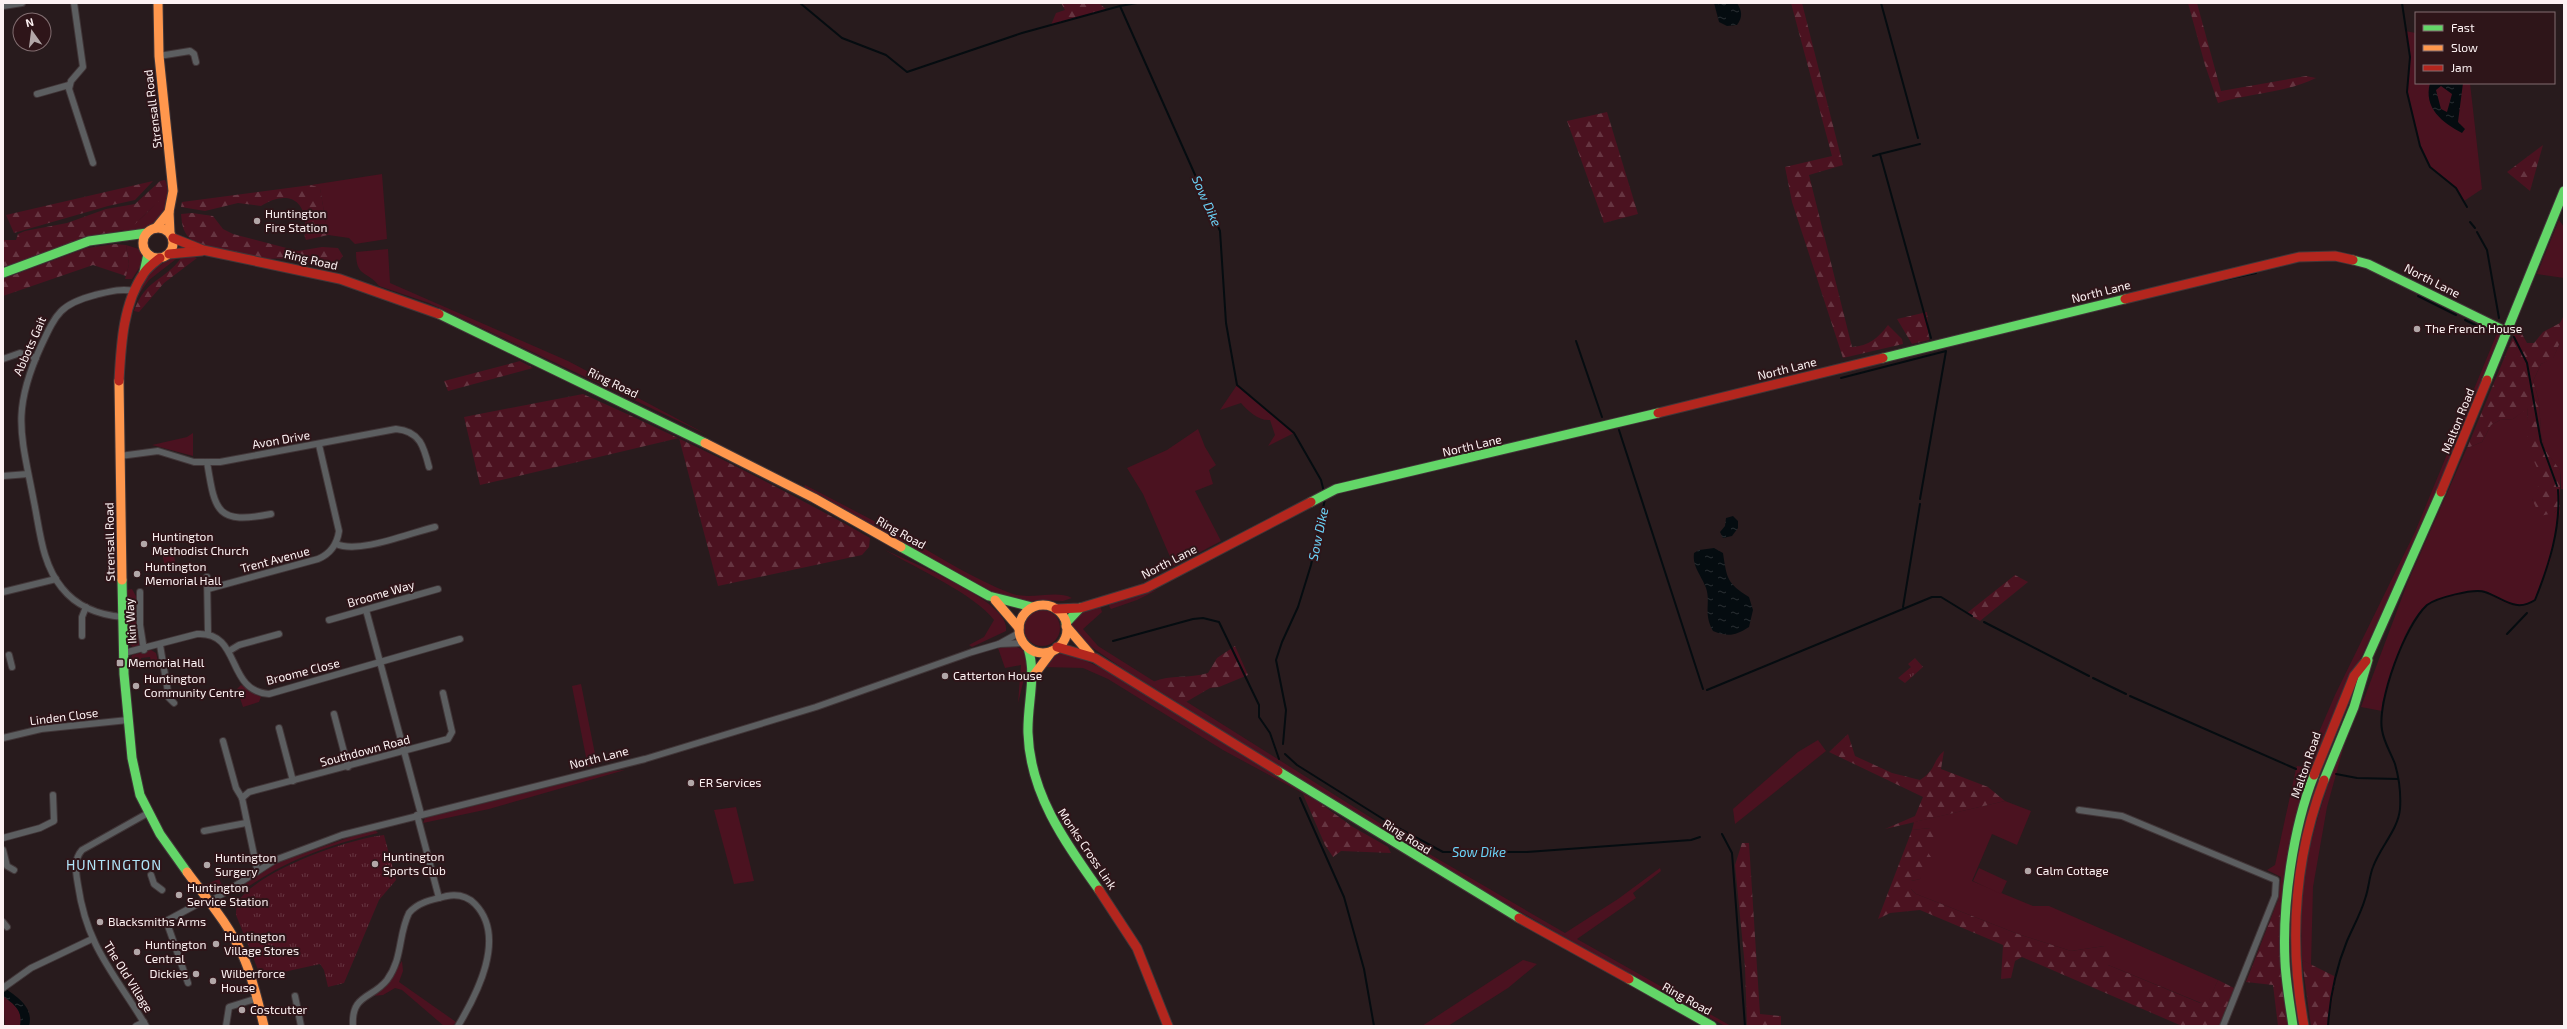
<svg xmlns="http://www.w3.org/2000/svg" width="2567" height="1029" font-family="'Exo 2',sans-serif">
<defs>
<pattern id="forest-firs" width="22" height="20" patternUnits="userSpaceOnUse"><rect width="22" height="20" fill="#4b1220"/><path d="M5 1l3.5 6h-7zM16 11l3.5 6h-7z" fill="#663541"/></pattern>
<pattern id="park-tufts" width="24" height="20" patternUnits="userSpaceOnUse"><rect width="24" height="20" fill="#4b1220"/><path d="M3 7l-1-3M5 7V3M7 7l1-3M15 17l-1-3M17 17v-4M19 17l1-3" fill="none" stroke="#663541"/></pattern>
<pattern id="water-ripples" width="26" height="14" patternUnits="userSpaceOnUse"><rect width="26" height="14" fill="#050c10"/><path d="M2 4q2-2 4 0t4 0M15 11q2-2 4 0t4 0" fill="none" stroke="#2a3033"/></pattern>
</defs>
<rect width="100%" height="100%" fill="#281b1d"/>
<g fill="#4b1220">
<polygon points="2405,31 2416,33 2416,83 2470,83 2482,189 2464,201 2456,188 2430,167 2420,146 2407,92 2410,57"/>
<polygon points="382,174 387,239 355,244 349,238 328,235 320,189 311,185"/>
<path d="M167 185C175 213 148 237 121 230 136 227 162 200 167 185Z"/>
<polygon points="2559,220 2564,227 2564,278 2537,274"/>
<polygon points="126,245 139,249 144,255 143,262 132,279 125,279 129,264"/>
<path d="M388 249 390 283 568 361 708 435 429 303 379 286C367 270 356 278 356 252Z"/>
<polygon points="170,258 176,259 149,280 136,298 148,274"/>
<polygon points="2564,315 2564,489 2561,489 2560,470 2545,451 2541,434 2539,401 2533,381 2541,364 2553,358 2560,342 2560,323"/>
<polygon points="2498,331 2503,334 2417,538 2342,698 2282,903 2278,900 2281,877 2267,870 2275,865 2296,769 2297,766 2304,767 2335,695 2415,532"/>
<path d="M1237 385 1294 433 1268 446 1275 435 1270 420C1259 421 1248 411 1241 403L1220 410Z"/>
<path d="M2528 407 2527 425 2542 478 2539 488 2532 500 2554 513 2560 506V512L2550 562 2535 600C2517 612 2503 602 2487 593 2479 588 2466 593 2457 595 2447 597 2437 598 2428 604 2402 623 2393 674 2382 703V711L2361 707 2407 584 2467 448 2482 442 2491 425 2500 420 2513 419Z"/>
<polygon points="1198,429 1205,447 1216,465 1209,470 1213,484 1195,491 1221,541 1174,566 1143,494 1127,468 1167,450"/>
<polygon points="193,433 193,456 152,445 187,437"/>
<path d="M805 485C840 503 874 521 908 539 941 558 974 579 1010 593 1029 601 1056 589 1072 598L1063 601 1037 600 1026 603 1000 596 803 489Z"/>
<path d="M885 550C908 561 1013 602 1006 631L972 647 969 645 984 637 994 620C976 595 914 567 885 550Z"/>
<polygon points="132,589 137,598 140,645 134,648 129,644 126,590"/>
<polygon points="1157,590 1137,600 1111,609 1109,606 1111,602"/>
<polygon points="1100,606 1102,612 1083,629 1098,646 1419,848 1565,933 1618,899 1660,868 1661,871 1633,893 1636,898 1577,939 1731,1026 1725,1026 1604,960 1417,852 1125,670 1087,644 1071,625 1076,611"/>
<circle cx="1042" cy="628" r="18"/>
<polygon points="1011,644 1023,650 1027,667 1018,703 1021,665 1005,668 998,648"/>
<polygon points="151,650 156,653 158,661 151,662 150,657 141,658 142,663 128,665 132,655"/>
<polygon points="1065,652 1104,669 1317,801 1223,750 1108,679 1083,668 1043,667 1055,654"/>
<polygon points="581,684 597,764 588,767 572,686"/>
<polygon points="241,685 261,697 259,702 243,707 237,689"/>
<path d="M2348 731 2327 807 2313 887 2311 965 2302 960C2301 929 2300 897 2306 866 2315 819 2331 775 2348 731Z"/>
<polygon points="1818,740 1826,751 1735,824 1733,809 1798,752"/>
<polygon points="625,770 489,809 423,823 425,818 613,771"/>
<polygon points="2005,801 2031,811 2017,845 1992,834 1972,881 2033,906 2049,906 2218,980 2209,1001 2201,1003 2108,965 2105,946 2071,951 2018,934 1916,894 1911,889 1911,881 1920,879 1924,847 1931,828 1912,830 1914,822"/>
<polygon points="736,807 754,881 734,884 714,810"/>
<path d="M374 829 378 833C329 845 280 862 240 893L246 883 245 881 278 862Z"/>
<polygon points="1979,868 2007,881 2001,894 1973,881"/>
<polygon points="219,879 223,887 216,891 208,891 202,886"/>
<polygon points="1523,960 1537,964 1508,988 1448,1026 1422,1026"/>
<polygon points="402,961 403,971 399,982 456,1022 453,1026 444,1026 402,990 395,988 383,995 372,996 384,988"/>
<path d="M3 996C15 1005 23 1010 20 1026H5Z"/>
</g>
<g fill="url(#forest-firs)">
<polygon points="1061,3 1099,3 1107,10 1051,25 1056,13 1065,10"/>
<path d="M1791 3H1802L1843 165 1809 175 1852 347C1869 346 1878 338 1888 325L1902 339 1903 344 1843 358 1792 202 1785 167 1832 156Z"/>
<path d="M2188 3H2197L2221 91 2306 76 2316 78C2286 93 2250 93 2218 103L2205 65Z"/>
<polygon points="1607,112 1638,214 1604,223 1567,121"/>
<polygon points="2543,145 2530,191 2507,172"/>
<polygon points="165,180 167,185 164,196 131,228 85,239 3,267 3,240 16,240 18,234 25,231 67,223 106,209 135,204 160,181"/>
<polygon points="153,181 135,200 108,206 14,233 6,215"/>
<path d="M311 185 320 188 328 235 306 240C303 235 306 228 305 222 303 194 281 193 261 206L238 203 205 211 181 207 182 202Z"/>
<path d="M192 213 213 216 223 229 233 234 298 251 322 247 338 248 343 256 340 260C324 270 292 256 271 259 257 256 202 248 193 241 183 234 182 225 181 214Z"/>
<polygon points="115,244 126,245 129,264 126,276 93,265 3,296 3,279 87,248"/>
<path d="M192 256 197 258 164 283 139 312 134 311C146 278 165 281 181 258Z"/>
<polygon points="1927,312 1929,340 1912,344 1897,319"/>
<path d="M2560 323V342L2553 359 2541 364 2533 381 2539 401 2541 434 2545 450 2560 470V506L2554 513 2540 516 2532 499C2549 471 2532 469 2528 442 2526 431 2527 419 2528 408L2513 419 2500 420 2491 425 2482 442 2467 448 2515 332 2522 334 2527 343H2534L2543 332Z"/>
<polygon points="520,361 533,368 448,391 444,381"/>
<path d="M583 394C681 438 777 485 870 538L869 547 862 555 718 586 679 438 480 485 464 417Z"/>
<polygon points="2015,575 2028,582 1980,621 1967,613"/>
<path d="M1235 646 1248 675 1219 687 1210 688 1186 702 1153 682C1171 674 1189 679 1208 673L1217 658Z"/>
<path d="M1848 734 1855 756 1892 773 1920 780C1937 769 1932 761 1944 751L1941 769 1988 787 2005 801 1885 829 1915 816 1923 797 1829 752Z"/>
<polygon points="1303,794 1317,801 1353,827 1388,847 1391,853 1341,851 1333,857 1325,845"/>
<polygon points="1931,828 1939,836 1924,847 1931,857 1920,879 1911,881 1911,889 1916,894 2018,934 2071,951 2105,946 2115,952 2108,965 2200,1003 2209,1000 2218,980 2234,988 2219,1026 2182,1026 2022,957 2015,961 2011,978 2001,979 2003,945 1920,910 1890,913 1878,919 1912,830"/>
<polygon points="1742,843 1749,843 1760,1014 1781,1016 1781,1026 1747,1026 1745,967 1735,865"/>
<polygon points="2278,900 2282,903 2289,1026 2278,1026 2273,985 2246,982"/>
<polygon points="2302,960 2336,977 2328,1026 2311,1026"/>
</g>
<g fill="url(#park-tufts)">
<polygon points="173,551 176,566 165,568 162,552"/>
<polygon points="1915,658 1923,667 1905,683 1898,678 1911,667 1908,664"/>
<path d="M384 835 396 880 379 900 344 983 328 987 324 970 320 964 261 977 236 915C236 910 236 905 239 900 263 869 345 840 384 835Z"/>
</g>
<g fill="url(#water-ripples)" fill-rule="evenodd">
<path d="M1714 3H1737C1742 11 1743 17 1737 25L1727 26 1719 22Z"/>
<path d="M2430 83H2463L2458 122 2465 129 2462 133C2443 123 2423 108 2430 83ZM2441 86 2452 94 2447 112 2441 109 2436 90Z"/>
<polygon points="1733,516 1738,521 1738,528 1732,536 1723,538 1720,532 1725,526 1726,518"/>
<path d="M1714 548 1723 553C1727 579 1727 583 1749 597L1753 610 1749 627C1735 636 1728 637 1713 631 1703 613 1711 603 1706 588 1702 576 1692 567 1694 553L1699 550Z"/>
<path d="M5 988C18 998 34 1007 29 1026H20C23 1011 15 1005 3 996Z"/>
</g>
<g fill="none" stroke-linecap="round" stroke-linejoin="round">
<g stroke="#050c10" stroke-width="2">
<polyline points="800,3 842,38 886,55 907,72 1022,33 1120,6 1220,231 1226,323 1237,385 1294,433 1321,480 1324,492"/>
<polyline points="1218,3 1226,3"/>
<polyline points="1881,3 1918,138"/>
<polyline points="2402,3 2410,57 2407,92 2420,146 2430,167 2456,188 2467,207"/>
<polyline points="1120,6 1137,3"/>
<polyline points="1920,144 1880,154 1931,338"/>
<polyline points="1873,156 1880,154"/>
<polyline points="2470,222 2475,228"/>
<polyline points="2477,232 2487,250 2499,318"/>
<polyline points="2209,283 2256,273"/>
<polyline points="2418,296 2456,315"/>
<polyline points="2465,320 2486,330"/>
<polyline points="2514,337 2527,363 2541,442 2557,486"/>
<polyline points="1576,341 1602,417"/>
<polyline points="1841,378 1946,351 1920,499"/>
<polyline points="1619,430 1703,689"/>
<polyline points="1903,607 1920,504"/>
<polyline points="1984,622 2089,676"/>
<polyline points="2507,634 2527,613"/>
<polyline points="1113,641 1193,619 1203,618 1219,622 1259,705 1259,717 1270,733 1279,759"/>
<polyline points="2093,678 2126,694"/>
<polyline points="1707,690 1932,597 1941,597 1972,616"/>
<polyline points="2130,696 2296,769"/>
<polyline points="1283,744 1286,710 1276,660 1282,642 1298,607 1311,565 1325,499"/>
<polyline points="1285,754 1297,765 1391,824 1443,852 1527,852 1691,840 1700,837"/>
<polyline points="2301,771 2304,772"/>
<polyline points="2336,774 2357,778 2398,779"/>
<polyline points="1300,798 1344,897 1364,969 1374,1026"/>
<polyline points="1722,834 1732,853 1745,1026"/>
<path d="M2328 1026C2330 997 2336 968 2347 941 2353 927 2361 913 2365 899 2369 888 2369 877 2373 867 2380 847 2398 830 2400 809 2401 795 2399 778 2395 764 2391 753 2384 743 2382 730 2377 701 2405 625 2427 605 2436 598 2474 588 2485 592 2503 598 2515 613 2535 600 2549 565 2561 528 2558 490"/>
</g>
<defs>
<g id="street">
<polyline points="74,3 83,67 71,81 69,89 93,163"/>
<polyline points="3,6 22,3"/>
<polyline points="159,56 190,51 194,54 196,62"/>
<polyline points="37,94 69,85"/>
<polyline points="3,359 20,353 36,358"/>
<path d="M120 456 158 451 194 462H220L396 429C420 431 424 447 429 467"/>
<path d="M207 462C215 511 216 525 271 514"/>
<polyline points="3,476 28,474"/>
<path d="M336 544C360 554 409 533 435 527"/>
<polyline points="207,577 208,634"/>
<path d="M208 589 318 559C330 554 337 545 339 531L319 445"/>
<polyline points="3,592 56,579"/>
<polyline points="140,592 140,625 144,650"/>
<polyline points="366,610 421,814"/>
<path d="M123 617C99 615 77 607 62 588 42 564 40 531 34 502 21 434 11 412 41 346 56 314 60 304 95 295 108 292 120 288 134 291"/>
<polyline points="329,620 438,589"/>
<polyline points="82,636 82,617 86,607"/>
<polyline points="999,644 1019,633"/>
<polyline points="160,645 169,698 174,703"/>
<polyline points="229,651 239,645 279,634"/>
<path d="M124 653 197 634C242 631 225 691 269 694L460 639"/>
<polyline points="9,655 12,667"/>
<polyline points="334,714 348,767"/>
<polyline points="279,728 293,781"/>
<polyline points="3,738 41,729 128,720"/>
<polyline points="223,741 236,788 242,798 257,869"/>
<polyline points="242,798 249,792 448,739 452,732 443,693"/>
<polyline points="2079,810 2122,816 2276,880 2275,896 2223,1026"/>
<polyline points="417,815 439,898"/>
<polyline points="204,831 246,823"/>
<polyline points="3,838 40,828 54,821 53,795"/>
<polyline points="3,850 7,866 14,870"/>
<polyline points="151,875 154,884 162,890"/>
<polyline points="210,902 275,860 342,835 645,759 816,707 972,652 999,644 1023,643"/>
<polyline points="3,922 7,927"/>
<polyline points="188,983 167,923 168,920 207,899"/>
<polyline points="3,988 31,968 92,939"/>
<polyline points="295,996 301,1026"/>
<polyline points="136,1026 144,1022"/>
<path d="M146 1026C115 974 87 948 78 885 76 873 73 860 82 850L148 813"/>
<polyline points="226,1026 229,1007 258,998"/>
<path d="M353 1026C351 994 372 999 387 980 403 958 398 935 409 913 418 902 434 899 447 896 458 894 467 896 475 904 507 937 477 994 458 1026"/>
</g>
<g id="fast">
<polyline points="2353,260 2368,264 2507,332"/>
<polyline points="144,272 148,254"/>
<polyline points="3,273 89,241 147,233"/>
<polyline points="439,314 705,443"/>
<polyline points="1883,358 2125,299"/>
<polyline points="2487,380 2564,191"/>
<polyline points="1311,502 1336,489 1658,413"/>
<polyline points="901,547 989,596 1032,607"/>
<polyline points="122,580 124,674 132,758 140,795 160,834 187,872"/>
<polyline points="1066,623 1080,608"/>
<path d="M1028 648C1037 676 1027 704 1028 733 1030 794 1065 842 1099 890"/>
<polyline points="2366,661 2441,492"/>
<polyline points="1278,771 1519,918"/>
<polyline points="2324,780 2354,707 2368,660"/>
<polyline points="1629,979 1712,1026"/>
<path d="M2293 1026C2290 1005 2286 983 2285 962 2282 905 2293 828 2314 775"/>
</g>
<g id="slow">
<polyline points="169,212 170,233"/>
<circle cx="158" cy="243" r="15"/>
<polyline points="156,228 169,212 173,191 159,56 158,3"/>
<polyline points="119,381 122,580"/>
<polyline points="705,443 814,498 901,547"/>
<polyline points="995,600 1019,628"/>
<circle cx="1043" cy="629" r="24"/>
<polyline points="1066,626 1090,654"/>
<polyline points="1034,675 1052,651"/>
<path d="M187 872C207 899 230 926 243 956 253 978 258 1002 264 1026"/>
</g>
<g id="jam">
<polyline points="173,238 203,250 340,279 439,314"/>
<polyline points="169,254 202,251"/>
<polyline points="2125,299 2299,257 2335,256 2353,260"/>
<path d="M119 381C121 345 123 303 144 273 148 267 155 262 160 258"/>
<polyline points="1658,413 1883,358"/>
<polyline points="2441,492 2487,380"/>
<polyline points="1056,609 1080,608 1146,588 1311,502"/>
<polyline points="1057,647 1095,658 1278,771"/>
<polyline points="2314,775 2354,676 2366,661"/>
<polyline points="1099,890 1137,948 1168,1026"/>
<polyline points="1519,918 1629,979"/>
<path d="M2304 1026C2289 943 2294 859 2324 780"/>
</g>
</defs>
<use href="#street" stroke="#413638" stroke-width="8"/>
<use href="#fast" stroke="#413638" stroke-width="11"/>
<use href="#slow" stroke="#413638" stroke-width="11"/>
<use href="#jam" stroke="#413638" stroke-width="11"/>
<use href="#street" stroke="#5c5e60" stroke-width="6"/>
<use href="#fast" stroke="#63d668" stroke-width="9"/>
<use href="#slow" stroke="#ff974d" stroke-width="9"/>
<use href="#jam" stroke="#b3261e" stroke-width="9"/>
</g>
<g fill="#b2a7a8" stroke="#2e1519" stroke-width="1.5">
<circle cx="257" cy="221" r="4"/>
<circle cx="2417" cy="329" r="4"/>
<circle cx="144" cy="544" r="4"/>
<circle cx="137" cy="574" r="4"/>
<rect x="116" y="659" width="8" height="8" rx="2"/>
<circle cx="945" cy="676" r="4"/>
<circle cx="136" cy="686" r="4"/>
<circle cx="691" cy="783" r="4"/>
<circle cx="375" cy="864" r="4"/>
<circle cx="207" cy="865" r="4"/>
<circle cx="2028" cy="871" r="4"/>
<circle cx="179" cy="895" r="4"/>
<circle cx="100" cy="922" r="4"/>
<circle cx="216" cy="944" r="4"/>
<circle cx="137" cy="952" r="4"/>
<circle cx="196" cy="974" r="4"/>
<circle cx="213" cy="981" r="4"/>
<circle cx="242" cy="1010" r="4"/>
</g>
<g text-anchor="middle" stroke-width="4" stroke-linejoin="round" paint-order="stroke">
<g font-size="12" fill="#fdf2f3" stroke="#2e1519">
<text transform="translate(153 109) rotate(-97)" y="4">Strensall Road</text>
<text transform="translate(311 260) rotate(13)" y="4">Ring Road</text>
<text transform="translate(2432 281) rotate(27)" y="4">North Lane</text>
<text transform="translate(2101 292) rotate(-14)" y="4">North Lane</text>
<text transform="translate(30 346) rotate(-66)" y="4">Abbots Gait</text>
<text transform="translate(1787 369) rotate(-14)" y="4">North Lane</text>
<text transform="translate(613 383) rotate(26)" y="4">Ring Road</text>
<text transform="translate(2458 421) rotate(-68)" y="4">Malton Road</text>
<text transform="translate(281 440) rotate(-10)" y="4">Avon Drive</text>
<text transform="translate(1472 446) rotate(-13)" y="4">North Lane</text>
<text transform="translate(901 533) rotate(29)" y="4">Ring Road</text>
<text transform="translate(110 542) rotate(-91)" y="4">Strensall Road</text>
<text transform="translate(275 560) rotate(-15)" y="4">Trent Avenue</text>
<text transform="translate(1169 562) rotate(-27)" y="4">North Lane</text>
<text transform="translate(381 594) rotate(-16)" y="4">Broome Way</text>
<text transform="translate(131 621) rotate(-94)" y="4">Ikin Way</text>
<text transform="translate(303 672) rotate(-14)" y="4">Broome Close</text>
<text transform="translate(64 717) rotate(-7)" y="4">Linden Close</text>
<text transform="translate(365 751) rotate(-15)" y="4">Southdown Road</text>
<text transform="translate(599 758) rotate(-14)" y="4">North Lane</text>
<text transform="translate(2306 765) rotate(-71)" y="4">Malton Road</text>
<text transform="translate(1407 837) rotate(32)" y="4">Ring Road</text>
<text transform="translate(1087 849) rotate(56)" y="4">Monks Cross Link</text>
<text transform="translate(128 977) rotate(58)" y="4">The Old Village</text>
<text transform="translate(1687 999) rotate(29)" y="4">Ring Road</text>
</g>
<g font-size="12" fill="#fdf2f3" stroke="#2e1519" text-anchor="start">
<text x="265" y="218">Huntington<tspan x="265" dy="14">Fire Station</tspan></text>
<text x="2425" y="333">The French House</text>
<text x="152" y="541">Huntington<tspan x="152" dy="14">Methodist Church</tspan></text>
<text x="145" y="571">Huntington<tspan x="145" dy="14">Memorial Hall</tspan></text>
<text x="128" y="667">Memorial Hall</text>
<text x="953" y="680">Catterton House</text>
<text x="144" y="683">Huntington<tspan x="144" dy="14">Community Centre</tspan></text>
<text x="699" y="787">ER Services</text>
<text x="383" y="861">Huntington<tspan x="383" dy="14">Sports Club</tspan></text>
<text x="215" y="862">Huntington<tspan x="215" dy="14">Surgery</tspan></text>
<text x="2036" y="875">Calm Cottage</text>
<text x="187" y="892">Huntington<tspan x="187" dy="14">Service Station</tspan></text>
<text x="108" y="926">Blacksmiths Arms</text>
<text x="224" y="941">Huntington<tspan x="224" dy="14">Village Stores</tspan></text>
<text x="145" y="949">Huntington<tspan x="145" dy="14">Central</tspan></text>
<text x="188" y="978" text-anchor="end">Dickies</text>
<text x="221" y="978">Wilberforce<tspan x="221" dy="14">House</tspan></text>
<text x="250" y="1014">Costcutter</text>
</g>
<g font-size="13" font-style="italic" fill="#6cd5fa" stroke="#2e1519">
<text transform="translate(1207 201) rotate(66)" y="5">Sow Dike</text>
<text transform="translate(1318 534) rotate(-78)" y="5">Sow Dike</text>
<text x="1479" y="857">Sow Dike</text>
</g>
<g font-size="14" letter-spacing="1" fill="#b1e5f9" stroke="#2e1519">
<text x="114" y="870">HUNTINGTON</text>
</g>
</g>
<rect width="2567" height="1029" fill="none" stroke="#fdf2f3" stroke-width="8"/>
<rect x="2415" y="12" width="140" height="72" fill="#2e1519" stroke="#816d70"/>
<rect x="2423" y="25" width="20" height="6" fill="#63d668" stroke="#816d70"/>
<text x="2451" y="32" font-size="12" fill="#fdf2f3">Fast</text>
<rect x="2423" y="45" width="20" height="6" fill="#ff974d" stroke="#816d70"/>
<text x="2451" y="52" font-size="12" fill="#fdf2f3">Slow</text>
<rect x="2423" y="65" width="20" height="6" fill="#b3261e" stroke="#816d70"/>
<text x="2451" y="72" font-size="12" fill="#fdf2f3">Jam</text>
<g transform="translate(32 32) rotate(346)"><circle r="19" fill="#2e1519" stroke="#816d70"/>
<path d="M0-3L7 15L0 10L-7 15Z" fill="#b2a7a8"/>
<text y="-6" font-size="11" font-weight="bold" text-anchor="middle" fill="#fdf2f3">N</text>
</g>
</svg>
